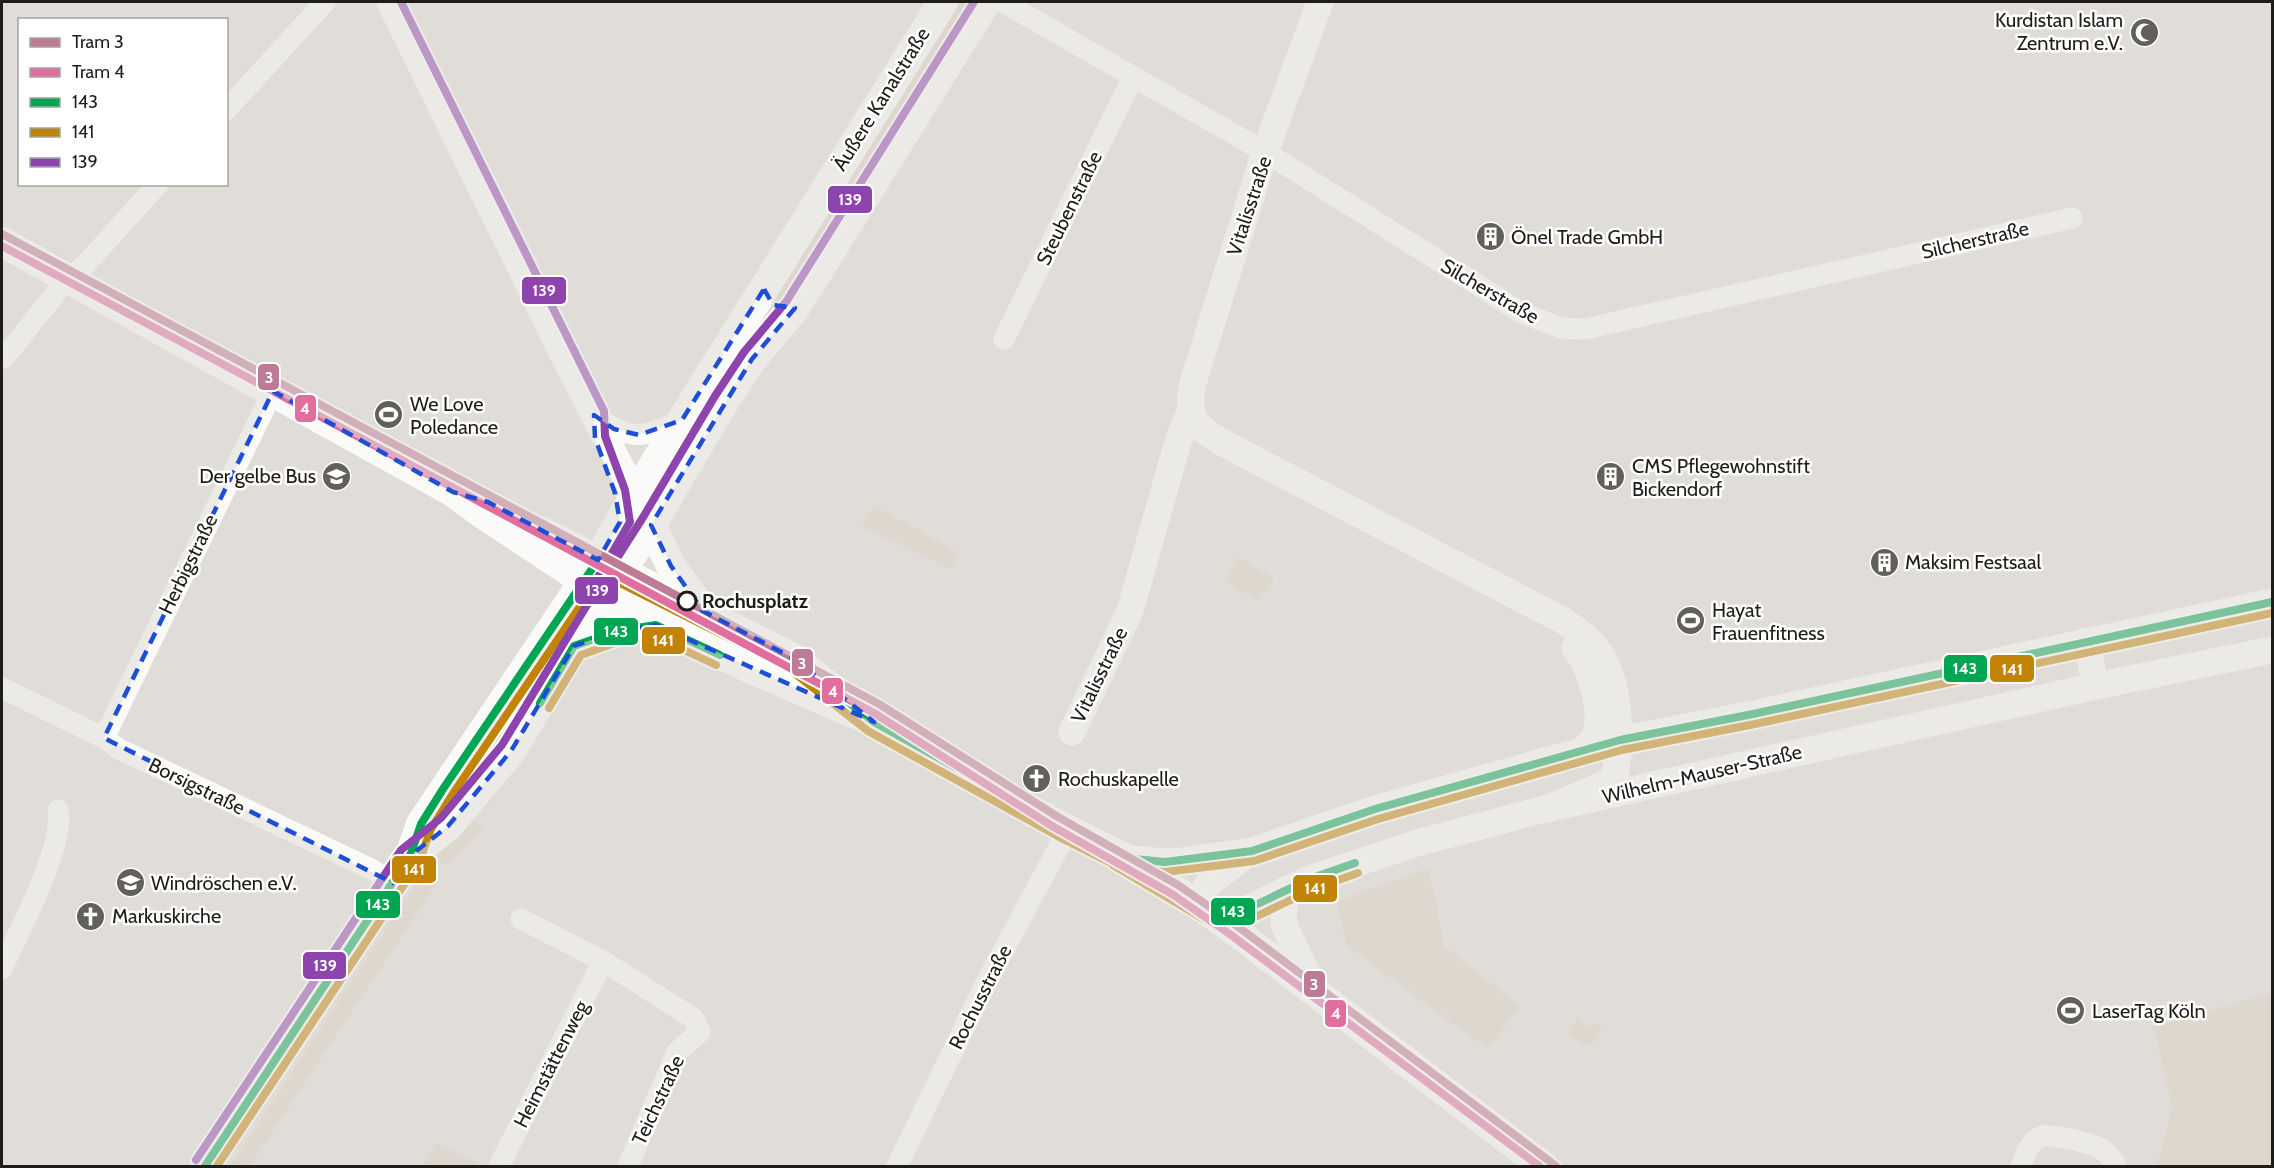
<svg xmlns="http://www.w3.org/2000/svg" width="2274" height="1168" font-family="Cabin,sans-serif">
<rect width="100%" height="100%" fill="#e0ddd8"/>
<g fill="#dcd1bf">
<polygon points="954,2 976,2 805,271 781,300 775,299"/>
<polygon points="874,506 960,553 951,569 862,527"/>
<polygon points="1238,557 1274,578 1260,601 1224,581"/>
<polygon points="474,822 484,828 449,866 440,862 439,854"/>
<polygon points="1429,868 1444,946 1520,1006 1487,1049 1346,945 1338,901"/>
<polygon points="425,875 438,882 250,1166 230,1166 420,877"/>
<polygon points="2272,993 2272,1166 2157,1166 2172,1105 2153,1026"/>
<polygon points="1578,1017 1585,1027 1590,1027 1593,1022 1602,1029 1593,1043 1584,1045 1568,1033"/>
<polygon points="436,1142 479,1164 478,1166 423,1166"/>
</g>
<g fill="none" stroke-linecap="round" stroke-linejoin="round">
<g stroke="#fafaf9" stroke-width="21">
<polyline points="1003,2 1265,152 1522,313 1561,328 1585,329 2072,218"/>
<polyline points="226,110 325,2"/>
<polyline points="1004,339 1133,77"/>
<polyline points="2,358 4,358 67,279 85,265 158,184"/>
<path d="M595 416C633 442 641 438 682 420"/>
<polyline points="2,688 104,738 119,749 371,869 393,883"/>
<polyline points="104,738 273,391"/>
<polyline points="521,919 603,961 693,1018 700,1032 677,1052 628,1166"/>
<path d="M2 969C18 932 65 847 58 810"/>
<polyline points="499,1166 603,961"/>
<polyline points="897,1166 987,981 1068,830"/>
<path d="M2021 1166C2026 1153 2030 1139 2045 1135 2068 1139 2106 1141 2116 1166"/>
</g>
<g stroke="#fafaf9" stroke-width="27">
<polyline points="390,2 561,350 643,511"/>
<path d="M1320 2 1265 152 1192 386C1187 421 1197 427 1225 444L1564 621C1571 627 1580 632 1587 638 1623 672 1621 732 1615 777L1607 783 1547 809"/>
<polyline points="2086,641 2096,686"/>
<path d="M1575 648C1590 665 1605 715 1594 737 1592 742 1586 747 1582 751"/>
<polyline points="1072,732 1130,611 1179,438 1190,413"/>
<polyline points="1124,858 1165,862 1182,861 1252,851 1375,809 1620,740 1753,714 2272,602"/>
<polyline points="1286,890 1283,916 1285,927 1316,993"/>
<polyline points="1199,906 1207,885 1248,853"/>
<polyline points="1214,915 1247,909 1312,878 1417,843 1537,811 2096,686 2272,650"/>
</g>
<g stroke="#fafaf9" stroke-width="30">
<polyline points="2,242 453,492 483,514 625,608 656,625 752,669 874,722 1068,830 1124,858 1214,915 1543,1166"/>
<polyline points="651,525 671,566 700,607"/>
<polyline points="540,531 793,658 842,696"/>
<polyline points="574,646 617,631 656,625"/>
<polyline points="410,856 448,826 511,751 596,610 651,525 724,402 752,359 795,308 986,2"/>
<polyline points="205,1166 410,856 421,824 598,560 635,495 943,2"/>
</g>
<defs>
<g id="bus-1">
<polyline points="540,703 574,646 617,631 656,625 720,655"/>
<polyline points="1119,856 1214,915 1247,909 1312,878 1355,863"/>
<polyline points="205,1166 410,856 421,824 443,789 598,560 793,658 874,722 1068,830 1124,858 1165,862 1252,851 1375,809 1620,740 1753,714 2272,602"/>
</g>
<g id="bus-2">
<polyline points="549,708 581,655 620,641 654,636 716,665"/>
<polyline points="1113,865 1214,925 1251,919 1316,888 1358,873"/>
<polyline points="217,1166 419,862 431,829 452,795 602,574 787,667 868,731 1063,839 1121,868 1165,872 1254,861 1378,819 1622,750 1755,724 2272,613"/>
</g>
<g id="bus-3">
<polyline points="401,2 604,411 605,436 625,490 630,522 594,584"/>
<polyline points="196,1160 401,850 441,818 502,745 587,605 642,519 715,396 744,352 786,302 974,2"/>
</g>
</defs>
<use href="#bus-1" stroke="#fff" stroke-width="12"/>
<use href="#bus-2" stroke="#fff" stroke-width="12"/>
<use href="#bus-3" stroke="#fff" stroke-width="12"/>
<use href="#bus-1" stroke="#00a651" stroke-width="8"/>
<use href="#bus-2" stroke="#c18406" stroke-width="8"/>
<use href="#bus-3" stroke="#8e44ad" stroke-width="8"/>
<defs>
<polyline id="tram-1" points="2,234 879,704 1058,817 1178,885 1237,926 1556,1166"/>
<polyline id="tram-2" points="2,246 874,713 1052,826 1172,894 1231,935 1539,1166"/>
</defs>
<use href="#tram-1" stroke="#fff" stroke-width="12"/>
<use href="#tram-2" stroke="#fff" stroke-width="12"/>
<use href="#tram-1" stroke="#be7b96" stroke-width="8"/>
<use href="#tram-2" stroke="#e06e9f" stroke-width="8"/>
</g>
<path d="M0 0H2274V1168H0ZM764 289 773 305 795 308 752 359 651 525 671 566 703 611 793 658 874 722 656 625 617 631 574 646 511 751 448 826 410 856 393 883 104 738 273 391 453 492 488 502 598 560 620 522 615 493 595 438 594 415 614 429 639 435 682 420Z" fill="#e0ddd8" fill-opacity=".55" fill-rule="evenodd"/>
<path fill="none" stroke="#1d4ed8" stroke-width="4.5" stroke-dasharray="12 8" stroke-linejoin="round" d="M764 289 773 305 795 308 752 359 651 525 671 566 703 611 793 658 874 722 656 625 617 631 574 646 511 751 448 826 410 856 393 883 104 738 273 391 453 492 488 502 598 560 620 522 615 493 595 438 594 415 614 429 639 435 682 420Z"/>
<defs>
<symbol id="mosque-disc" viewBox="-11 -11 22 22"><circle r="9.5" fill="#62605c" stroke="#fff"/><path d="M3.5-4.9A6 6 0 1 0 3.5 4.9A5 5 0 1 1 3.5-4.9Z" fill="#fff"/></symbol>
<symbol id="building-disc" viewBox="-11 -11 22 22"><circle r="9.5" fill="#62605c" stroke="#fff"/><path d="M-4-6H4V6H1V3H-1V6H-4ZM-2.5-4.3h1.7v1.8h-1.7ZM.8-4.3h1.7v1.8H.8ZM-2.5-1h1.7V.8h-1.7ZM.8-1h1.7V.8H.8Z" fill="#fff"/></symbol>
<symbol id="stadium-disc" viewBox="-11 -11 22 22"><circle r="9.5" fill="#62605c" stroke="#fff"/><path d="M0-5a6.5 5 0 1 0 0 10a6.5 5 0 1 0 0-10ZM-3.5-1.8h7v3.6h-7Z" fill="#fff"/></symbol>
<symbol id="school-disc" viewBox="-11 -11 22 22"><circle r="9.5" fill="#62605c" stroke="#fff"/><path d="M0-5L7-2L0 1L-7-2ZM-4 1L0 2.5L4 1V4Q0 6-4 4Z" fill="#fff"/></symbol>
<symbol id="church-disc" viewBox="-11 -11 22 22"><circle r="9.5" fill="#62605c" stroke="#fff"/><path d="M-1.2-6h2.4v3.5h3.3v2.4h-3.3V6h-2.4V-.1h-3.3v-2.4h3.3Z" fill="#fff"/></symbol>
</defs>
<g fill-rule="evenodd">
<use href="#mosque-disc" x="2128" y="16" width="33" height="33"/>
<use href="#building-disc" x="1474" y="220" width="33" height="33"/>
<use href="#stadium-disc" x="372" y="398" width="33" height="33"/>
<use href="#school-disc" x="320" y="460" width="33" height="33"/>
<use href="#building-disc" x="1594" y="460" width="33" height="33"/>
<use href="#building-disc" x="1868" y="546" width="33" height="33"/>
<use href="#stadium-disc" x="1674" y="604" width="33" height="33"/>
<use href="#church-disc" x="1020" y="762" width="33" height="33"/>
<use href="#school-disc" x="114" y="866" width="33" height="33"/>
<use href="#church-disc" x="74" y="900" width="33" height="33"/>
<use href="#stadium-disc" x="2054" y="994" width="33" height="33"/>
</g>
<circle fill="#fff" stroke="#1e1d19" stroke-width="3" cx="687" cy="601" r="9"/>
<g text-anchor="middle" stroke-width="5" stroke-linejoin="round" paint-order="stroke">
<g font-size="20" fill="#1e1d19" stroke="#fff" text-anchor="start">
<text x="2123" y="27" text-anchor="end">Kurdistan Islam<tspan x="2123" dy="23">Zentrum e.V.</tspan></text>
<text x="1511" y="244">Önel Trade GmbH</text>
<text x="410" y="411">We Love<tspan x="410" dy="23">Poledance</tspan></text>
<text x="1632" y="473">CMS Pflegewohnstift<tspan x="1632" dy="23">Bickendorf</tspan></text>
<text x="316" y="483" text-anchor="end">Der gelbe Bus</text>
<text x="1905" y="569">Maksim Festsaal</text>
<text x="1712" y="617">Hayat<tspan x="1712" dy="23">Frauenfitness</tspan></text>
<text x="1058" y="786">Rochuskapelle</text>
<text x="151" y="890">Windröschen e.V.</text>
<text x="112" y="923">Markuskirche</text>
<text x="2092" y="1018">LaserTag Köln</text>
</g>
<g font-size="20" fill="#1e1d19" stroke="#fff">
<text transform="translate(881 99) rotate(-58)" y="7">Äußere Kanalstraße</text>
<text transform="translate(1249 206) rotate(-72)" y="7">Vitalisstraße</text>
<text transform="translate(1069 208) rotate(-64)" y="7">Steubenstraße</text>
<text transform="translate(1975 240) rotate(-13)" y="7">Silcherstraße</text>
<text transform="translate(1490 291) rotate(30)" y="7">Silcherstraße</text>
<text transform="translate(188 564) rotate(-64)" y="7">Herbigstraße</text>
<text transform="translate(1099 675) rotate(-64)" y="7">Vitalisstraße</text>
<text transform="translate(1702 774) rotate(-13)" y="7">Wilhelm-Mauser-Straße</text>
<text transform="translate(197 786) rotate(26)" y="7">Borsigstraße</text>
<text transform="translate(980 997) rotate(-63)" y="7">Rochusstraße</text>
<text transform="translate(551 1064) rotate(-63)" y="7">Heimstättenweg</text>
<text transform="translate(658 1100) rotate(-65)" y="7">Teichstraße</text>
</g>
<g font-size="20" font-weight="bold" fill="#1e1d19" stroke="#fff" text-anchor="start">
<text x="702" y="608">Rochusplatz</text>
</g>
</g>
<g stroke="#fff" stroke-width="2">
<rect x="827" y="185" width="46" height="29" rx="6" fill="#8e44ad"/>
<rect x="521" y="276" width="46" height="29" rx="6" fill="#8e44ad"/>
<rect x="257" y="363" width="23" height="28" rx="6" fill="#be7b96"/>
<rect x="294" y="394" width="23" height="29" rx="6" fill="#e06e9f"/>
<rect x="574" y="576" width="45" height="29" rx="6" fill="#8e44ad"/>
<rect x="593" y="617" width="46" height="29" rx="6" fill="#00a651"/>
<rect x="641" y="626" width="45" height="29" rx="6" fill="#c18406"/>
<rect x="791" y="648" width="23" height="29" rx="6" fill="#be7b96"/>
<rect x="1943" y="654" width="45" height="29" rx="6" fill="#00a651"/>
<rect x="1989" y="654" width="46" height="29" rx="6" fill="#c18406"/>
<rect x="821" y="677" width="23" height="28" rx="6" fill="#e06e9f"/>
<rect x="391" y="855" width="46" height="29" rx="6" fill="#c18406"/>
<rect x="1292" y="874" width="46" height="29" rx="6" fill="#c18406"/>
<rect x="355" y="890" width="46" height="29" rx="6" fill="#00a651"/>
<rect x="1210" y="897" width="46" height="29" rx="6" fill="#00a651"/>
<rect x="302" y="951" width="45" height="29" rx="6" fill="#8e44ad"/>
<rect x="1303" y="970" width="23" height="28" rx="6" fill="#be7b96"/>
<rect x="1324" y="999" width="23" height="29" rx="6" fill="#e06e9f"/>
</g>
<g font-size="16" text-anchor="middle" font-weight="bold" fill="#fff">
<text x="850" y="205">139</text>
<text x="544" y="296">139</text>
<text x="269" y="383">3</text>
<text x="305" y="414">4</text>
<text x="597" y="596">139</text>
<text x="616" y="637">143</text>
<text x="663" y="646">141</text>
<text x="802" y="669">3</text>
<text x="1965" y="674">143</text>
<text x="2012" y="675">141</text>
<text x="833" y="697">4</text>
<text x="414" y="875">141</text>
<text x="1315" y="894">141</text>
<text x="378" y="910">143</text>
<text x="1233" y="917">143</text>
<text x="325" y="971">139</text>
<text x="1314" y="990">3</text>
<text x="1336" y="1019">4</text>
</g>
<rect width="2274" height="1168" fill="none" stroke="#1e1d19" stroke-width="6"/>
<rect x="18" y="18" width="210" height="168" fill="#ffffff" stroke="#a5a5a3" stroke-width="1.5"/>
<rect x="30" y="38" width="30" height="9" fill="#be7b96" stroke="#a5a5a3" stroke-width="1.5"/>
<text x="72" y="48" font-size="18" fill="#1e1d19">Tram 3</text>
<rect x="30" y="68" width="30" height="9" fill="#e06e9f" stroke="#a5a5a3" stroke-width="1.5"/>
<text x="72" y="78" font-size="18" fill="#1e1d19">Tram 4</text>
<rect x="30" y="98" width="30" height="9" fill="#00a651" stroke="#a5a5a3" stroke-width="1.5"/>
<text x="72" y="108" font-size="18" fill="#1e1d19">143</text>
<rect x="30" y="128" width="30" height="9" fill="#c18406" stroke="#a5a5a3" stroke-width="1.5"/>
<text x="72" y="138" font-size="18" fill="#1e1d19">141</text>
<rect x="30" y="158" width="30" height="9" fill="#8e44ad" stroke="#a5a5a3" stroke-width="1.5"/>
<text x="72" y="168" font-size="18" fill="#1e1d19">139</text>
</svg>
